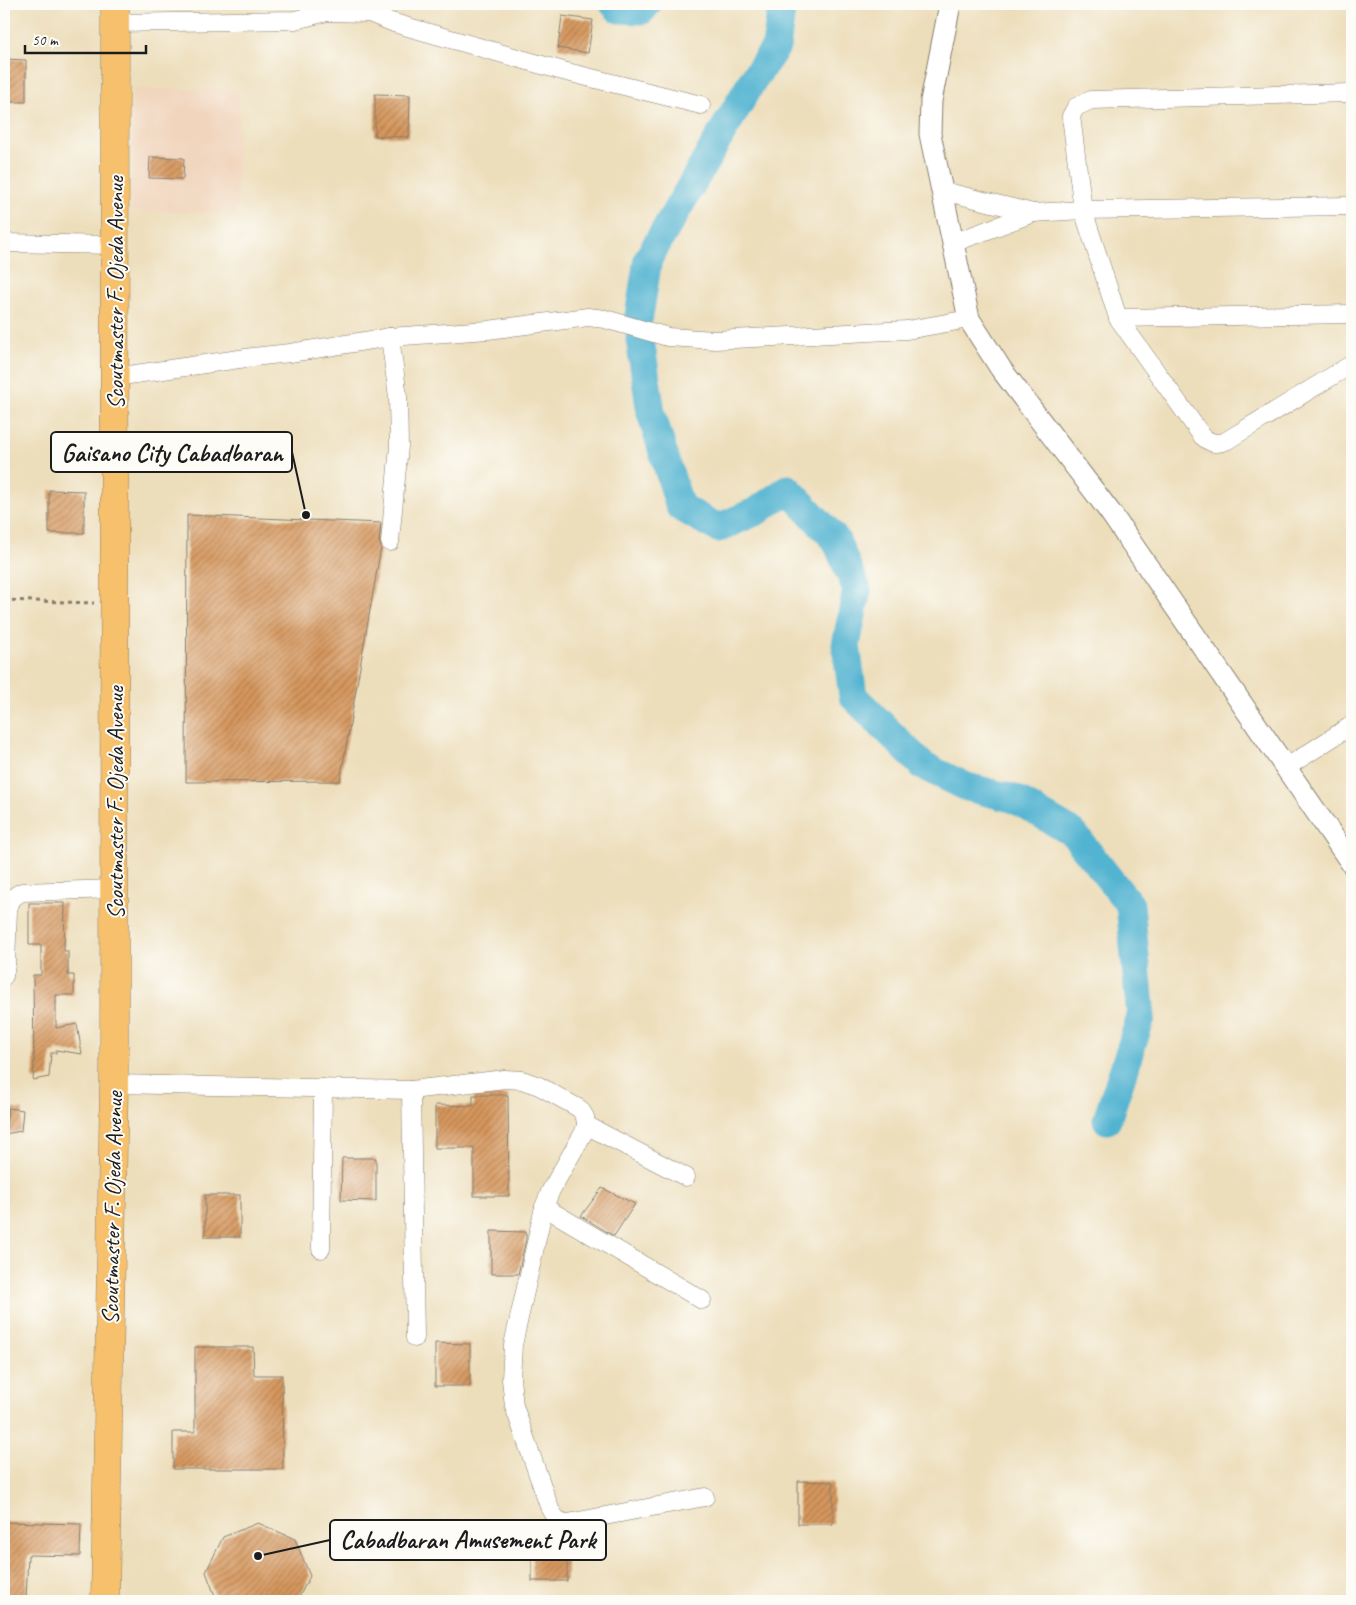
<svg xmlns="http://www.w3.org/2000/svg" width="1356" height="1605" font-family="Caveat,sans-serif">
<defs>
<pattern id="building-hatch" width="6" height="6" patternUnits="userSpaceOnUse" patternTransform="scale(1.25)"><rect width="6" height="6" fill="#d6975d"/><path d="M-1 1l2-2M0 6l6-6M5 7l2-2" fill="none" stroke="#ad7a4c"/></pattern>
</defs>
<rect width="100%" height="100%" fill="#fdfcf7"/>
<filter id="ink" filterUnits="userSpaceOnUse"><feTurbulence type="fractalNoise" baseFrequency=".02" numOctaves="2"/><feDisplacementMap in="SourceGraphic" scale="10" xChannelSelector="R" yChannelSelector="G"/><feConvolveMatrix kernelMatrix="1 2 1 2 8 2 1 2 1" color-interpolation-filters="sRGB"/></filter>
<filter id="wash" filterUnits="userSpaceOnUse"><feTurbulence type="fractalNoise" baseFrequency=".0096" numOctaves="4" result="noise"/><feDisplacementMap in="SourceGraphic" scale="20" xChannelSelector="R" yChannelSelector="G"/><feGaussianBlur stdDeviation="1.12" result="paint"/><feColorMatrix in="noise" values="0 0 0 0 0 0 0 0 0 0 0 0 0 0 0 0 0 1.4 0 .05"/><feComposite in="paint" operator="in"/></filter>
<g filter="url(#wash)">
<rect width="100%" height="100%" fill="#eddebb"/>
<polygon fill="#f1d5bd" points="133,88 239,90 237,213 131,211"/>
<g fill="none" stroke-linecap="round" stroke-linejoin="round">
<g stroke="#52b4d1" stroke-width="29">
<polyline points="614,4 619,9 642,10 647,4"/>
<polyline points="639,316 648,259 754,78 776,47 782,4"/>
<polyline points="640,339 651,413 680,507 718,528 757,511 788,489 836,540 857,590 846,645 853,696 923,766 967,787 1015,799 1073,833 1130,905 1141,1017 1107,1120"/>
</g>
</g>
<g id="blocks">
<g fill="url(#building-hatch)">
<polygon points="562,16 593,20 588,53 558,48"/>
<polygon points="4,59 26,60 26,102 4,102"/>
<polygon points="375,94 410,95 409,137 375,136"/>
<polygon points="150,157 184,158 183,179 149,178"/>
<polygon points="49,490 84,491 84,533 49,533"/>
<polygon points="187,515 381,523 379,541 381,547 340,781 186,782"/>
<polygon points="29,903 65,903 64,951 68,951 68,975 74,975 74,995 56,995 56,1028 77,1024 82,1054 56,1050 56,1053 51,1053 49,1077 33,1080 34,1064 33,975 41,975 41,945 29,945"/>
<polygon points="473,1095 508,1095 509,1196 474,1196 474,1148 435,1148 435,1105 473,1106"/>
<polygon points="8,1108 23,1110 21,1131 5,1134"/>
<polygon points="342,1158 376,1158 376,1201 341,1200"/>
<polygon points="602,1188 635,1204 614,1236 581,1216"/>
<rect x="205" y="1195" width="35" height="42"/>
<polygon points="491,1231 526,1232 526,1239 518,1274 491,1274"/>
<polygon points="435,1343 470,1344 470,1386 435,1386"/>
<polygon points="195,1347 253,1347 254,1375 282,1375 283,1469 173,1469 173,1432 195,1432"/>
<polygon points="798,1481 833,1482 833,1524 798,1524"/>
<polygon points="4,1522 81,1524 80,1556 28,1555 26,1601 4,1601"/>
<polygon points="258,1523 295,1539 310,1576 297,1601 217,1601 206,1572 223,1537"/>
<rect x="532" y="1539" width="35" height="42"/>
</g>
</g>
</g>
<g filter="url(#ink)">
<use href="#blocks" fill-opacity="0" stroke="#847d6c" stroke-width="1"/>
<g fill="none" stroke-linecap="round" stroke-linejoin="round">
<defs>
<g id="minor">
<polyline points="115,23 295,20 327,12 369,13 394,23 563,71 701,105"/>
<path d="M1352 93 1091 100 1076 107 1071 116 1083 210 1118 318 1202 436C1210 443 1216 445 1226 441L1352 364"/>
<polyline points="943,191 1033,213 1083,210 1352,206"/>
<polyline points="4,243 115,245"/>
<polyline points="953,243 1033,213"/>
<polyline points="1118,318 1352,314"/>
<polyline points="115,377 253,357 290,353 390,337 488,330 588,317 605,319 668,337 715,340 907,330 969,319"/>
<polyline points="390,542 399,446 398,397 390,337"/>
<polyline points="1287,767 1352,725"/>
<path d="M4 976 6 965 8 909C11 900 13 896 22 892L115 889"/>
<path d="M114 1084 411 1090 505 1079 522 1080 539 1086 580 1109 585 1117 586 1125 584 1132 551 1190 544 1207 513 1345 511 1379 514 1406 550 1509C555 1518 558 1522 568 1523L705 1497"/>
<polyline points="411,1090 415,1338"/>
<polyline points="586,1125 686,1177"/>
<polyline points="544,1207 702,1300"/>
<polyline points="321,1249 323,1088"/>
</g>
<polyline id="tertiary" points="950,4 931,101 930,134 969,319 1001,369 1110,512 1352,864"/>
<polyline id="trunk" points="105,1601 114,1084 115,4"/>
</defs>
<use href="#minor" stroke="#847d6c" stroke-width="19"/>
<use href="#tertiary" stroke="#847d6c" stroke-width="23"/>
<use href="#trunk" stroke="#847d6c" stroke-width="29"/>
<polyline stroke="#847d6c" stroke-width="3" stroke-dasharray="4 4" stroke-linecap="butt" points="4,600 94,603"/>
<use href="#minor" stroke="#fff" stroke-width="18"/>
<use href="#tertiary" stroke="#fff" stroke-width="21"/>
<use href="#trunk" stroke="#f7c06c" stroke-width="28"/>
</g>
</g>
<g text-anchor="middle" stroke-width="4" stroke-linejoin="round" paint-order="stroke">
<g font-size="24" fill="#1c1c1c" stroke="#fdfcf7">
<text transform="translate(115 293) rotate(-90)" y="8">Scoutmaster F. Ojeda Avenue</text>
<text transform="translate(115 803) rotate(-90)" y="8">Scoutmaster F. Ojeda Avenue</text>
<text transform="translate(112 1208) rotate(-89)" y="8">Scoutmaster F. Ojeda Avenue</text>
</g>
</g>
<path fill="none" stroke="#1c1c1c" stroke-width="2" d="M306 515L292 452M258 1556L330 1540"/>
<g fill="#1c1c1c" stroke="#fdfcf7" stroke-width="2">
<circle cx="306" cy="515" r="5"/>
<circle cx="258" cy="1556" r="5"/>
</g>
<g fill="#fdfcf7" stroke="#1c1c1c" stroke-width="2">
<rect x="51" y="432" width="241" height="40" rx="5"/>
<rect x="330" y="1520" width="276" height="40" rx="5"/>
</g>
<g font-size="25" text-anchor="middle" font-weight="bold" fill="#1c1c1c">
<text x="172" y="461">Gaisano City Cabadbaran</text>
<text x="468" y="1548">Cabadbaran Amusement Park</text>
</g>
<rect width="1356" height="1605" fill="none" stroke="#fdfcf7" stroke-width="20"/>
<path d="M25 45v8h121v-8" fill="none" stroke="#1c1c1c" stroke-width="2.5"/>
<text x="32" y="45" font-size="15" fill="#1c1c1c" stroke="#fdfcf7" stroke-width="4" paint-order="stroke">50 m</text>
</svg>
